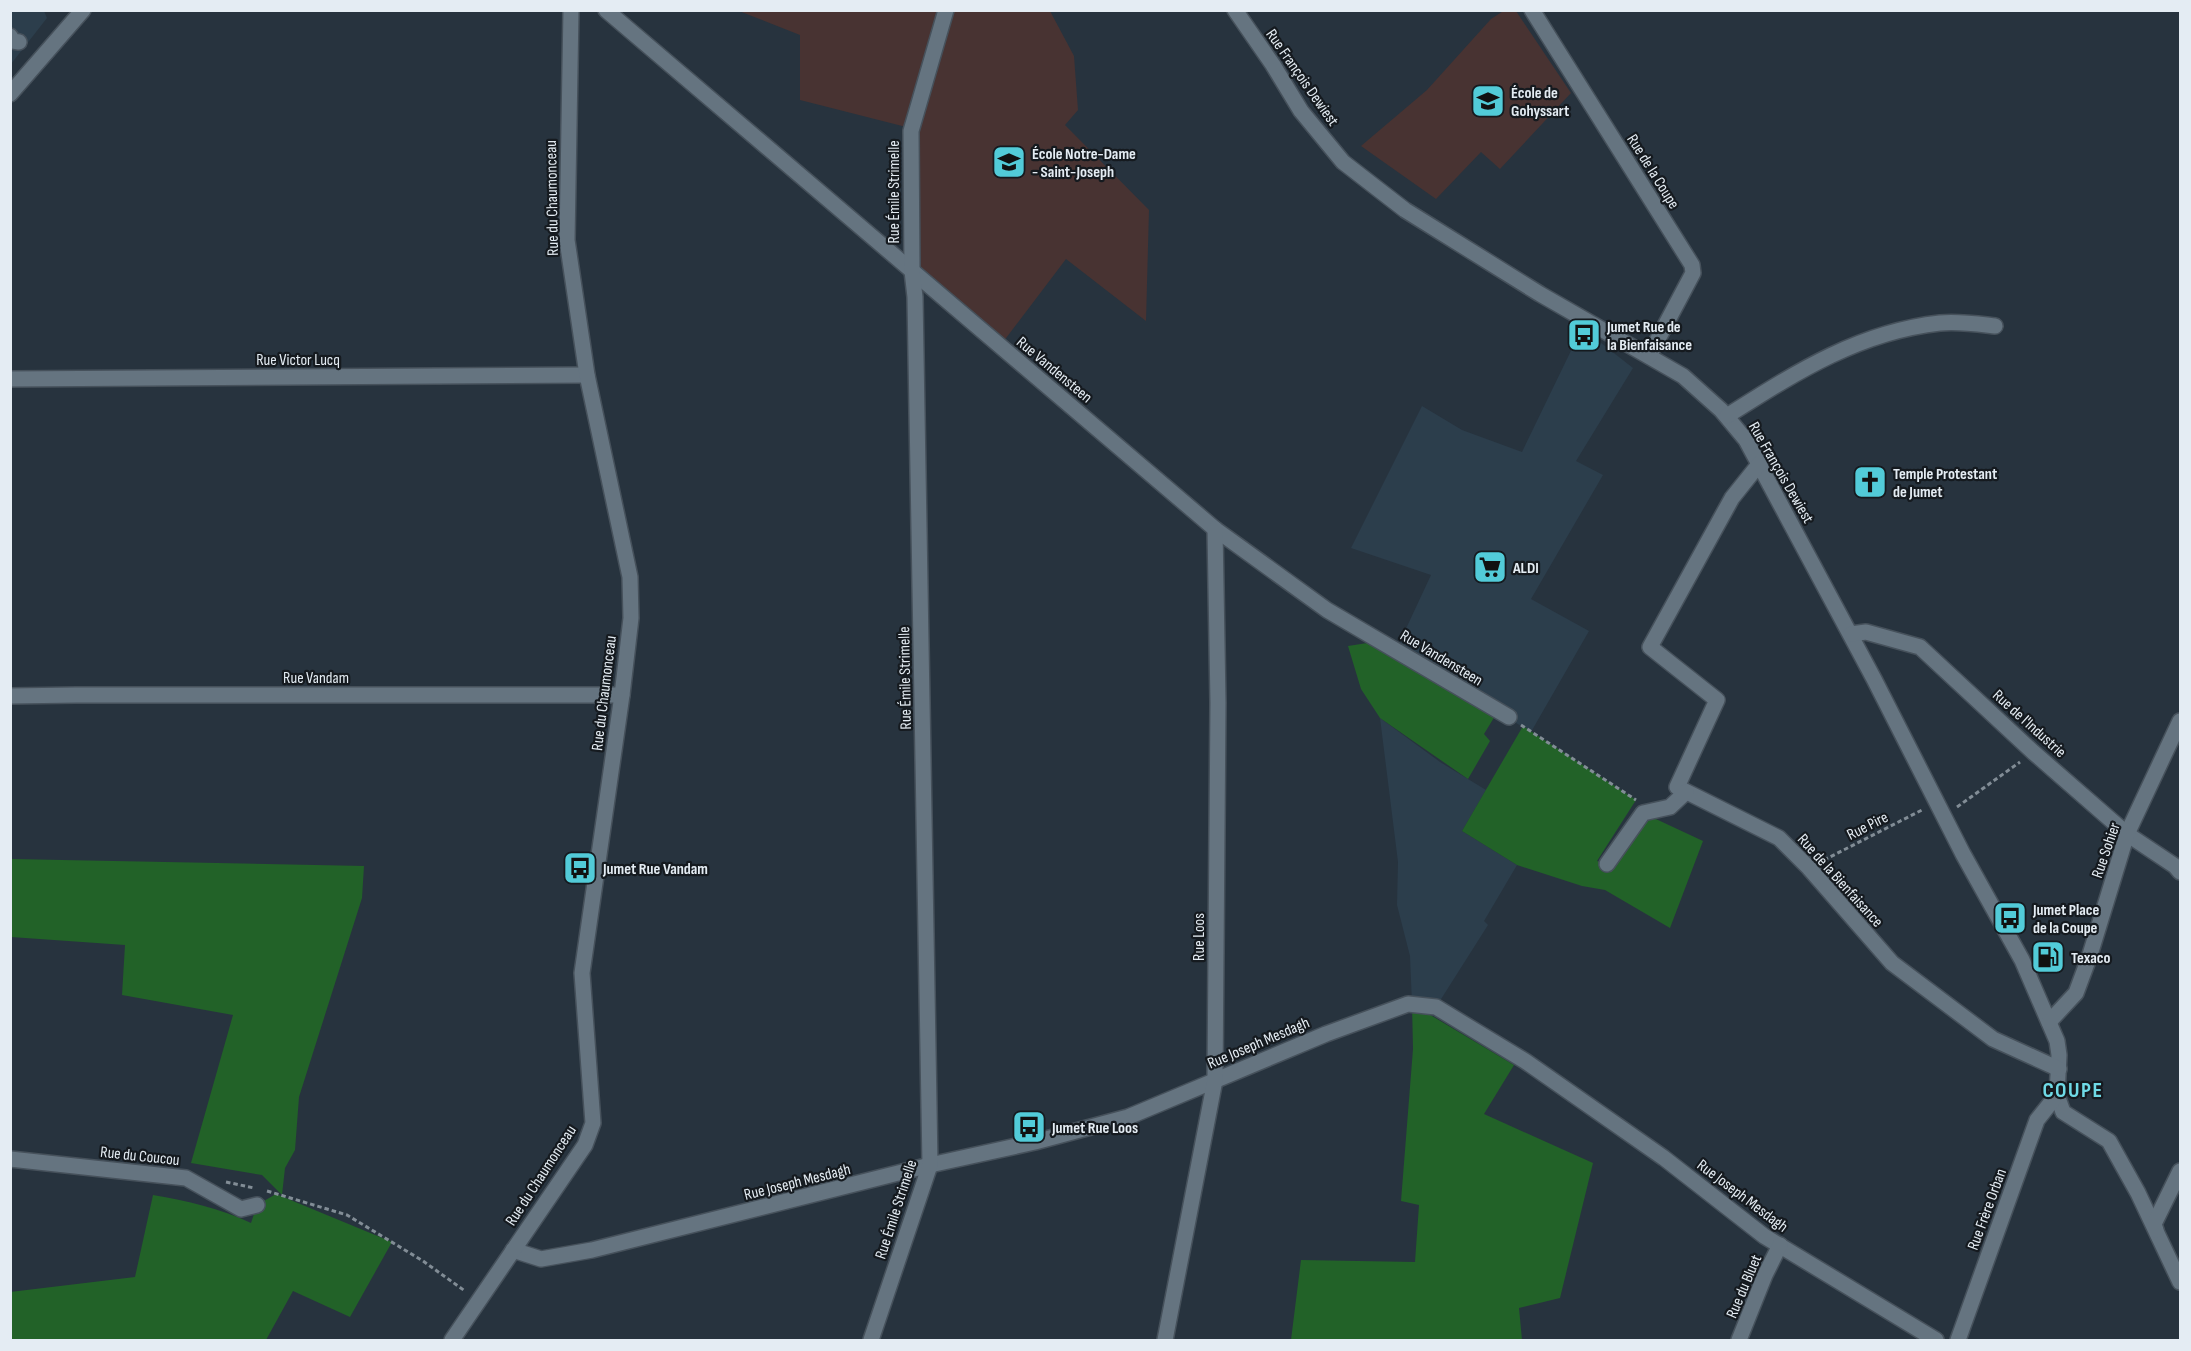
<svg xmlns="http://www.w3.org/2000/svg" width="2191" height="1351" font-family="'Sofia Sans Condensed',sans-serif">
<rect width="100%" height="100%" fill="#27333e"/>
<g fill="#2c3e4c">
<polygon points="11,11 44,11 47,18 11,64"/>
<polygon points="1582,328 1633,368 1576,461 1603,475 1531,599 1589,631 1531,732 1396,650 1431,575 1351,548 1422,406 1462,430 1522,452"/>
<polygon points="1380,718 1440,762 1486,790 1462,831 1517,865 1484,921 1488,925 1436,1007 1412,1004 1410,956 1397,905 1398,862"/>
</g>
<g fill="#483332">
<polygon points="1505,10 1516,11 1571,93 1500,169 1481,152 1436,199 1361,146 1427,90 1491,19"/>
<polygon points="739,11 1050,11 1074,56 1078,110 1065,125 1149,210 1146,321 1066,259 1000,346 912,271 918,130 800,100 800,35"/>
</g>
<g fill="#226228">
<polygon points="1380,641 1498,711 1484,734 1490,741 1468,779 1380,718 1361,689 1348,646"/>
<polygon points="1523,726 1636,800 1597,861 1614,866 1643,813 1703,841 1670,928 1605,890 1582,886 1517,865 1462,831"/>
<polygon points="11,859 364,866 362,898 299,1097 295,1150 285,1168 282,1195 262,1175 191,1163 233,1015 122,995 125,945 11,937"/>
<polygon points="1412,1004 1514,1065 1484,1114 1593,1163 1560,1298 1519,1308 1522,1340 1291,1340 1301,1260 1415,1262 1419,1205 1401,1201 1413,1049"/>
<path d="M276 1194 392 1242 350 1317 293 1291 266 1340H11L10 1292 135 1277 153 1195C187 1201 220 1208 251 1223L257 1205Z"/>
</g>
<g fill="none" stroke-linecap="round" stroke-linejoin="round">
<defs>
<g id="minor">
<polyline points="606,10 1215,529 1327,610 1509,717"/>
<polyline points="1235,10 1273,65 1301,111 1343,162 1405,210 1540,294 1683,376 1721,410 1746,440 1874,679 1963,854 2022,960 2057,1041 2059,1055 2057,1095 2063,1112 2109,1141 2138,1193 2180,1282"/>
<polyline points="1532,10 1692,265 1693,273 1649,356"/>
<polyline points="10,36 13,41 19,42"/>
<polyline points="10,94 83,10"/>
<polyline points="10,379 587,375"/>
<path d="M1727 416C1795 373 1858 332 1940 323 1958 321 1978 324 1995 326"/>
<polyline points="1760,463 1732,498 1650,647 1717,700 1677,787 1779,838 1809,868 1892,963 1993,1039 2059,1069"/>
<polyline points="1851,634 1866,632 1920,647 2033,752 2127,834 2175,866 2180,872"/>
<polyline points="10,696 76,695 622,695"/>
<polyline points="1607,864 1643,813 1670,807 1686,792"/>
<polyline points="2049,1022 2076,993 2089,958 2127,834 2180,721"/>
<polyline points="10,1159 186,1178 241,1209 257,1205"/>
<polyline points="2156,1230 2154,1224 2180,1171"/>
<polyline points="513,1250 541,1259 592,1250 930,1165 1035,1142 1128,1117 1326,1034 1408,1004 1436,1007 1525,1061 1664,1158 1764,1236 1936,1340"/>
<polyline points="452,1340 585,1145 593,1123 582,973 622,695 631,618 630,577 587,375 567,240 571,10"/>
<polyline points="871,1340 930,1165 915,297 912,271 911,131 946,10"/>
<polyline points="1165,1340 1215,1080 1218,703 1215,529"/>
<polyline points="1739,1340 1765,1275 1780,1245"/>
<polyline points="1958,1340 2037,1120 2057,1095"/>
</g>
</defs>
<use href="#minor" stroke="#46515b" stroke-width="18"/>
<g stroke="#828d96" stroke-width="3" stroke-dasharray="4.5 3" stroke-linecap="butt">
<polyline points="1521,725 1636,800"/>
<polyline points="1957,807 2020,762"/>
<polyline points="1824,860 1922,810"/>
<polyline points="226,1182 254,1188"/>
<polyline points="267,1191 347,1215 423,1261 465,1291"/>
</g>
<use href="#minor" stroke="#657480" stroke-width="15"/>
</g>
<defs>
<symbol id="school-square" viewBox="-11 -11 22 22"><rect x="-9" y="-9" width="18" height="18" rx="4" fill="#52cbd8" stroke="#151a1f"/><path d="M0-5L7-2L0 1L-7-2ZM-4 1L0 2.5L4 1V4Q0 6-4 4Z" fill="#111"/></symbol>
<symbol id="bus-square" viewBox="-11 -11 22 22"><rect x="-9" y="-9" width="18" height="18" rx="4" fill="#52cbd8" stroke="#151a1f"/><path d="M-5-6H5V4H4V6H2V4H-2V6H-4V4H-5ZM-3.5-4V0h7V-4ZM-3.5 1.2v1.5H-2V1.2ZM2 1.2v1.5H3.5V1.2Z" fill="#111"/></symbol>
<symbol id="church-square" viewBox="-11 -11 22 22"><rect x="-9" y="-9" width="18" height="18" rx="4" fill="#52cbd8" stroke="#151a1f"/><path d="M-1.2-6h2.4v3.5h3.3v2.4h-3.3V6h-2.4V-.1h-3.3v-2.4h3.3Z" fill="#111"/></symbol>
<symbol id="supermarket-square" viewBox="-11 -11 22 22"><rect x="-9" y="-9" width="18" height="18" rx="4" fill="#52cbd8" stroke="#151a1f"/><path d="M-6-5.5h2.5l.6 2H6L4.5 2H-2.5L-4.4-4H-6ZM-1.5 3.2a1.3 1.3 0 1 0 .1 0ZM3 3.2a1.3 1.3 0 1 0 .1 0Z" fill="#111"/></symbol>
<symbol id="fuel-square" viewBox="-11 -11 22 22"><rect x="-9" y="-9" width="18" height="18" rx="4" fill="#52cbd8" stroke="#151a1f"/><path d="M-5.5-6h7V0h2V4h1.3V-2.5L3-4.5l.8-.8L6-3V5H2.5V1h-1V6h-7ZM-4.2-4.7v3.2H.2V-4.7Z" fill="#111"/></symbol>
</defs>
<g fill-rule="evenodd">
<use href="#school-square" x="1469" y="82" width="38" height="38"/>
<use href="#school-square" x="990" y="143" width="38" height="38"/>
<use href="#bus-square" x="1565" y="316" width="38" height="38"/>
<use href="#church-square" x="1851" y="463" width="38" height="38"/>
<use href="#supermarket-square" x="1471" y="548" width="38" height="38"/>
<use href="#bus-square" x="561" y="849" width="38" height="38"/>
<use href="#bus-square" x="1991" y="899" width="38" height="38"/>
<use href="#fuel-square" x="2029" y="938" width="38" height="38"/>
<use href="#bus-square" x="1010" y="1108" width="38" height="38"/>
</g>
<g text-anchor="middle" stroke-width="4.5" stroke-linejoin="round" paint-order="stroke">
<g font-size="16" fill="#e4ecf3" stroke="#151a1f">
<text transform="translate(1303 77) rotate(55)" y="6">Rue François Dewiest</text>
<text transform="translate(1654 171) rotate(58)" y="6">Rue de la Coupe</text>
<text transform="translate(893 192) rotate(-90)" y="6">Rue Émile Strimelle</text>
<text transform="translate(551 198) rotate(-91)" y="6">Rue du Chaumonceau</text>
<text x="298" y="365">Rue Victor Lucq</text>
<text transform="translate(1055 369) rotate(40)" y="6">Rue Vandensteen</text>
<text transform="translate(1782 472) rotate(60)" y="6">Rue François Dewiest</text>
<text transform="translate(1442 657) rotate(31)" y="6">Rue Vandensteen</text>
<text x="316" y="683">Rue Vandam</text>
<text transform="translate(904 678) rotate(-91)" y="6">Rue Émile Strimelle</text>
<text transform="translate(603 693) rotate(-83)" y="6">Rue du Chaumonceau</text>
<text transform="translate(2030 723) rotate(42)" y="6">Rue de l'Industrie</text>
<text transform="translate(1867 825) rotate(-27)" y="6">Rue Pire</text>
<text transform="translate(2105 850) rotate(-71)" y="6">Rue Sohier</text>
<text transform="translate(1841 880) rotate(48)" y="6">Rue de la Bienfaisance</text>
<text transform="translate(1198 937) rotate(-90)" y="6">Rue Loos</text>
<text transform="translate(1258 1042) rotate(-23)" y="6">Rue Joseph Mesdagh</text>
<text transform="translate(140 1155) rotate(6)" y="6">Rue du Coucou</text>
<text transform="translate(540 1175) rotate(-57)" y="6">Rue du Chaumonceau</text>
<text transform="translate(797 1181) rotate(-14)" y="6">Rue Joseph Mesdagh</text>
<text transform="translate(1743 1195) rotate(37)" y="6">Rue Joseph Mesdagh</text>
<text transform="translate(895 1209) rotate(-72)" y="6">Rue Émile Strimelle</text>
<text transform="translate(1986 1209) rotate(-70)" y="6">Rue Frère Orban</text>
<text transform="translate(1743 1286) rotate(-67)" y="6">Rue du Bluet</text>
</g>
<g font-size="16" font-weight="bold" fill="#e4ecf3" stroke="#151a1f" text-anchor="start">
<text x="1511" y="98">École de<tspan x="1511" dy="18">Gohyssart</tspan></text>
<text x="1032" y="159">École Notre-Dame<tspan x="1032" dy="18">- Saint-Joseph</tspan></text>
<text x="1607" y="332">Jumet Rue de<tspan x="1607" dy="18">la Bienfaisance</tspan></text>
<text x="1893" y="479">Temple Protestant<tspan x="1893" dy="18">de Jumet</tspan></text>
<text x="1513" y="573">ALDI</text>
<text x="603" y="874">Jumet Rue Vandam</text>
<text x="2033" y="915">Jumet Place<tspan x="2033" dy="18">de la Coupe</tspan></text>
<text x="2071" y="963">Texaco</text>
<text x="1052" y="1133">Jumet Rue Loos</text>
</g>
<g font-size="22" font-weight="bold" letter-spacing="1.5" fill="#6fdae6" stroke="#151a1f">
<text x="2073" y="1097">COUPE</text>
</g>
</g>
<rect width="2191" height="1351" fill="none" stroke="#e4ecf3" stroke-width="24"/>
</svg>
